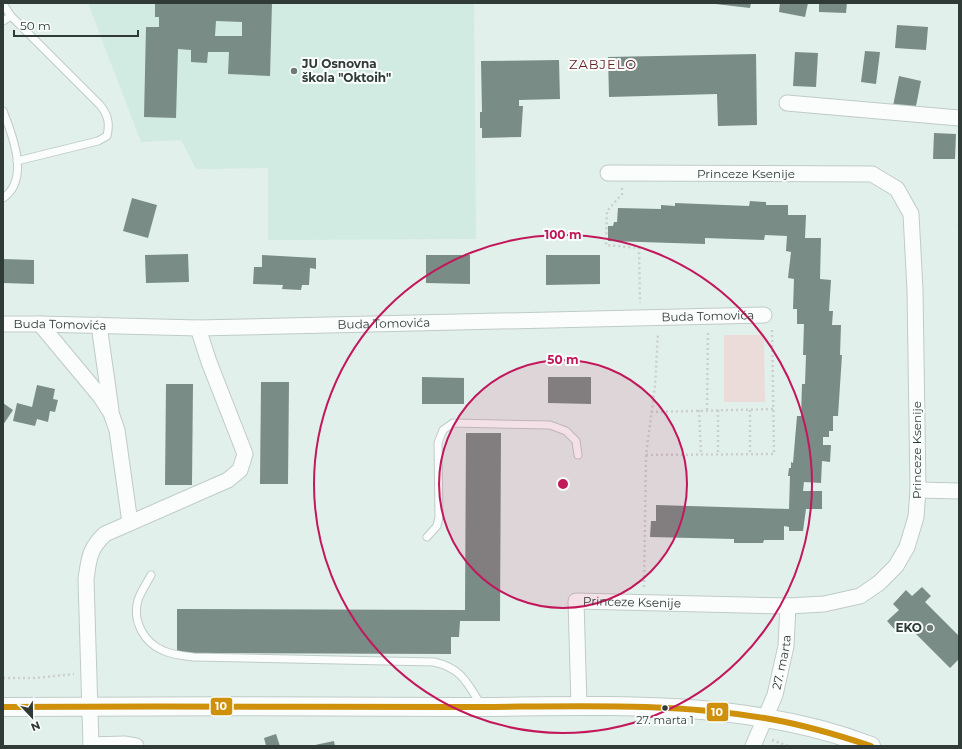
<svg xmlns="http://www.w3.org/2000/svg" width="962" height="749" font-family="Montserrat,sans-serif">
<rect width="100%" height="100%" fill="#e2f0eb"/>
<polygon fill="#d1eae2" points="88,3 474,3 476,239 268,240 268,168 196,169 181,140 141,142"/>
<polygon fill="#ecdcd9" points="724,335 764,335 765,402 724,402"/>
<g fill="#798c86" fill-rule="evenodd">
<path d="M155 3H272L270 76 228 74 229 52H208L207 63 191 62V50L178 49 176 118 144 117 146 27H159V17H155ZM216 21 242 22V36H215Z"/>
<polygon points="707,3 751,3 750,8"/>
<polygon points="780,3 808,3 805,17 779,12"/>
<polygon points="819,3 847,3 846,13 819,12"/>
<polygon points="897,25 928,27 926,50 895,48"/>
<polygon points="865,51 880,52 876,84 861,82"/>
<polygon points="795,52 818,53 816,87 793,86"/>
<polygon points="756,54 757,125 718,126 717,94 609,97 608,57"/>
<polygon points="559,60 560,99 519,100 519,106 523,106 521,137 482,138 482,128 480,128 480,112 482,112 481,61"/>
<polygon points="899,76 921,81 915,111 893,106"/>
<polygon points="934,133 956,134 955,159 933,159"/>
<polygon points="132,198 157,205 148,238 123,231"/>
<polygon points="750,201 766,202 766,205 788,205 788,215 806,215 805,238 821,238 820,279 831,280 829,311 833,311 832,325 841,325 840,355 842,355 838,416 833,416 833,431 829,431 829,437 823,437 823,445 831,445 830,462 822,461 821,483 804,482 803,491 822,491 822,509 806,509 803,531 789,531 789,527 784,526 784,540 764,540 763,543 734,543 734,539 650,537 651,521 656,521 656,505 789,509 790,476 788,476 789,468 791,468 791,462 793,463 797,416 801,416 802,384 805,384 806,355 803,355 804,324 797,324 797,309 793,309 794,279 788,278 791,252 786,251 787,236 765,235 764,240 705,238 705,244 608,241 608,226 613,226 614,222 617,222 618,208 661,209 661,205 675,206 675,203 749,206"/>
<polygon points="188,254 189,282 146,283 145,255"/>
<polygon points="262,255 316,258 316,269 310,268 309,285 302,285 301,290 282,289 283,285 253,284 254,267 262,267"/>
<polygon points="426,255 470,255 470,284 426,283"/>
<polygon points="546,255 600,255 600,284 546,285"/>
<polygon points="3,259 34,260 34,284 3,283"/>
<polygon points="422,377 464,378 464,404 422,404"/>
<polygon points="548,377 591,377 591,404 548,403"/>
<polygon points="261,382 289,382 288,484 260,484"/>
<polygon points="166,384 193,384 192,485 165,485"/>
<polygon points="37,385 55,389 53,399 58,400 55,412 50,411 48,422 37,419 35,426 13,421 17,403 32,407"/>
<polygon points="3,403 13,410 3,425"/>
<polygon points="466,433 501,433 500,621 460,621 459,637 451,637 451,654 177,653 177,609 465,610"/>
<polygon points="922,587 931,596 925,602 959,636 959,659 950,668 905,623 897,632 887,621 899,610 893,604 906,590 912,596"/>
<polygon points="276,734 280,746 266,746 264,738"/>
<polygon points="334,741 335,746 315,746 315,745"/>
</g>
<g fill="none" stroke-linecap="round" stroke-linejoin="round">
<defs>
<g id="service">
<path d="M3 4 11 16 100 105C108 115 110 123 107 136L98 141 17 161"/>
<polyline points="3,21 11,16"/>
<path d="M3 111C13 136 30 180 3 198"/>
<polyline points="427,537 437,526 439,517 438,443 443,430 453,423 550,425 566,431 576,441 578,455"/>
<path d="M151 575C147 583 141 591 138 600 132 621 144 643 164 651 173 655 185 656 194 657L434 662C461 668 467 682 481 705"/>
</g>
<g id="minor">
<polyline points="787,103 959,118"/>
<path id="s1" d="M3 324H40L198 328 764 315"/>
<polyline points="40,324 100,396 111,413 117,430 130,523"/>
<polyline points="99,325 111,410"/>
<polyline points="918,490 959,491"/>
<path id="s2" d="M579 706 576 601 788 606 824 604 860 596 879 583 896 566 907 547 916 517 918 490 915 290 911 214 897 189 872 174 608 173"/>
<polyline points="91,745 124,744 136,746"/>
<path d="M91 746 86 579C89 559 89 549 105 534L228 480 240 470 245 454 209 362 198 328"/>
<path id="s3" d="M753 746 775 695 786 646 788 606"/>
</g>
<path id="tertiary" d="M3 707C155 706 307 706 459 707 596 707 740 696 871 746"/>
</defs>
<use href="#service" stroke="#bfcbc7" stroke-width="9"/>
<use href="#minor" stroke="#bfcbc7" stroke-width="17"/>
<use href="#tertiary" stroke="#bfcbc7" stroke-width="20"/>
<g stroke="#cbcfce" stroke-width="2.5" stroke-dasharray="2 3" stroke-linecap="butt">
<polyline points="622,188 622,194 607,211 606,245 639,248 640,303"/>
<polyline points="958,227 959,226"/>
<polyline points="699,410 701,454"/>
<polyline points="707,410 708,331"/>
<polyline points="718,410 718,454"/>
<polyline points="750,410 750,454"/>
<polyline points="651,412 774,409"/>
<polyline points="646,455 774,454 772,327"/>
<polyline points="644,587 646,455 655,386 658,333"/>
<polyline points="3,678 35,678 74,674"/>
<polyline points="772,740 788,746"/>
</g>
<use href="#service" stroke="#fbfdfc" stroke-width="7"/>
<use href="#minor" stroke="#fbfdfc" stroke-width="15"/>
<use href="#tertiary" stroke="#fbfdfc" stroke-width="18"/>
<defs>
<path id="bus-1" d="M3 707C155 706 307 707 459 707 563 707 667 701 770 719 804 725 838 735 871 746"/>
</defs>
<use href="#bus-1" stroke="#f9fefc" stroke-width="9"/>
<use href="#bus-1" stroke="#cf900b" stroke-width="6"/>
</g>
<circle cx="563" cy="484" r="124" fill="#c2185b" fill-opacity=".12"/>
<g fill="none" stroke="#c2185b" stroke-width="2">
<circle cx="563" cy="484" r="124"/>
<circle cx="563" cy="484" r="249"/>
</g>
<g fill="#6e7a75" stroke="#f9fefc" stroke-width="1.5">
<circle cx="294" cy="71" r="4"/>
<circle cx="930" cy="628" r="4"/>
</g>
<circle fill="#303a36" stroke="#f9fefc" stroke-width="1.5" cx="665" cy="708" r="3.5"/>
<g text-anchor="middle" stroke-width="4" stroke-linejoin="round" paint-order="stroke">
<g font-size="11" fill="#303a36" stroke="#f9fefc">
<text x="665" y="724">27. marta 1</text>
</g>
<g font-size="12" font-weight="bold" fill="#303a36" stroke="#f9fefc" text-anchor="start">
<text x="302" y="68">JU Osnovna<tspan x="302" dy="14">škola "Oktoih"</tspan></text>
<text x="922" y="632" text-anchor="end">EKO</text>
</g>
<g font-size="12" fill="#303a36" stroke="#f9fefc">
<text x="746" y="178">Princeze Ksenije</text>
<text dy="4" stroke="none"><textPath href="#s1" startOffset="705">Buda Tomovića</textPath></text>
<text dy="4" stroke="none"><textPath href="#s1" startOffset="381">Buda Tomovića</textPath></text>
<text dy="4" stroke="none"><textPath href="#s1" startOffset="57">Buda Tomovića</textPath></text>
<text transform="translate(917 450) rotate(-90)" y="4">Princeze Ksenije</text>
<text dy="4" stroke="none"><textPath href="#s2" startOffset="161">Princeze Ksenije</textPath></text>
<text dy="4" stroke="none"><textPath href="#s3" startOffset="89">27. marta</textPath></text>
</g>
<g font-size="13" letter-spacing="1" fill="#641f23" stroke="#f9fefc">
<text x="603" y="69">ZABJELO</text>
</g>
</g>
<circle cx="563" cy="484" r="6" fill="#c2185b" stroke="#f9fefc" stroke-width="2"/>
<g font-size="12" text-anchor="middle" font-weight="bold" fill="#c2185b" stroke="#f9fefc" stroke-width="4" stroke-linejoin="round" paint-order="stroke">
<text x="563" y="239">100 m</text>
<text x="563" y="364">50 m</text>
</g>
<g stroke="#f9fefc" stroke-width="1.5">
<rect x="210" y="697" width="23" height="19" rx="4" fill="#cf900b"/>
<rect x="706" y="702" width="23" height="20" rx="4" fill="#cf900b"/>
</g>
<g font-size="11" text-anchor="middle" font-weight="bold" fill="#fff">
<text x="221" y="710">10</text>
<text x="717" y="716">10</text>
</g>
<rect width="962" height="749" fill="none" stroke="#303a36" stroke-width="8"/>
<g transform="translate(32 717) rotate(158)" stroke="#f9fefc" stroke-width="3" paint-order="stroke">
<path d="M0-3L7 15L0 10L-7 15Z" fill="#303a36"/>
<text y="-6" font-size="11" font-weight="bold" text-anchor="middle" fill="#303a36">N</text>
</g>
<path d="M14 30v6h124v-6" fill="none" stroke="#303a36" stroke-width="2"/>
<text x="20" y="30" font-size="12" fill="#303a36" stroke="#f9fefc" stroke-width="3" paint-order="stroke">50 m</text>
</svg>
